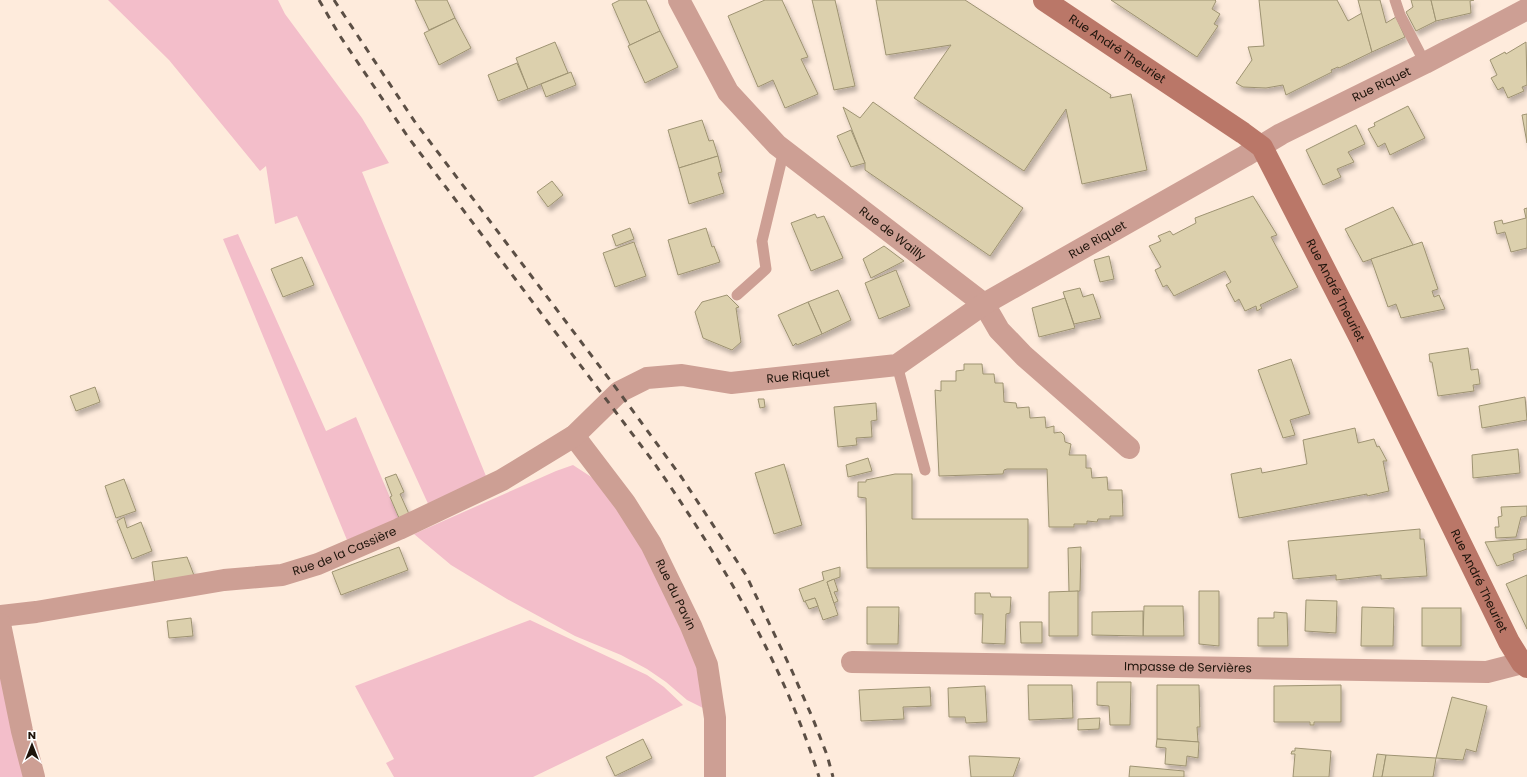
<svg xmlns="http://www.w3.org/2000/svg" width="1527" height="777" font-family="Poppins,sans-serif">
<defs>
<filter id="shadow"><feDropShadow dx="2.5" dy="4.5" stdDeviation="2" flood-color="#0004"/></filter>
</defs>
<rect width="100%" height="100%" fill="#feebdc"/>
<g fill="#f3beca">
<polygon points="108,0 278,0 285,14 362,118 389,163 362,172 488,481 430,508 297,216 275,224 266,166 260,171 169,60"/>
<polygon points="238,234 326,431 356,417 399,519 347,540 223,239"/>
<polygon points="573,465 599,482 629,521 701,671 705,709 687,700 666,682 647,669 621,655 575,636 507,599 451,565 414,534 556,471"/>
<polygon points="530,620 647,675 664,687 683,705 533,777 394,777 386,763 394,759 355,686"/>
<polygon points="0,624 34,777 0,777"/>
</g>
<g fill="#dcd0ad" stroke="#9e9372" filter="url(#shadow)">
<polygon points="415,0 447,0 455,18 429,30"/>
<polygon points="620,0 646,0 660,31 630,45 612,4"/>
<polygon points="765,0 782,0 808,57 801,59 818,94 785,108 773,80 758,87 728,16"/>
<polygon points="812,0 835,0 855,86 834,90"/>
<polygon points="876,0 965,0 1111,95 1110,98 1131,94 1147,170 1082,184 1066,109 1024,171 914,98 951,45 886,55"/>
<polygon points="1111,0 1215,0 1216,1 1212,9 1220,14 1214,24 1218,26 1197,57"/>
<polygon points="1259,0 1337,0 1348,21 1362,13 1372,52 1339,68 1338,67 1331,70 1332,72 1286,95 1283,85 1266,88 1243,87 1236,83 1252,60 1248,47 1264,46"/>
<polygon points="1358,0 1380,0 1386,23 1396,17 1405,37 1372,52"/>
<polygon points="1411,0 1431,0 1436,21 1416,31 1406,12 1413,7"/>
<polygon points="1431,0 1474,0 1470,1 1471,13 1436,21"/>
<polygon points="455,18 471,48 439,65 424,33"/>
<polygon points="660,31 678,67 645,83 628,46"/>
<polygon points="555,42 568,73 528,89 516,58"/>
<polygon points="1526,42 1527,85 1522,87 1524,91 1508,98 1503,87 1498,90 1491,78 1497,75 1490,60 1505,52 1506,54"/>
<polygon points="517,63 528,89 498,101 488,75"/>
<polygon points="571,72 576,85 546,97 541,84"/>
<polygon points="873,102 1023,208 990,256 865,170 865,163 843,107 860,118"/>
<polygon points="1408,106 1425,138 1390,155 1385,143 1378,147 1368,129 1375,126 1374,123"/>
<polygon points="1527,114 1527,143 1522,115"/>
<polygon points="702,120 709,141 713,140 718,156 679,168 668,130"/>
<polygon points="1356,125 1365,144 1348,152 1354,162 1337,169 1341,177 1323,185 1306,150"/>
<polygon points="851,130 865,163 851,167 837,136"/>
<polygon points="718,156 722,172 718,173 724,193 689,204 679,168"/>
<polygon points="552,181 563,195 548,207 537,192"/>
<polygon points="1253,196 1277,235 1271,237 1298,287 1260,305 1262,308 1257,311 1256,306 1245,311 1239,299 1235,302 1226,285 1231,282 1225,271 1174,296 1167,285 1163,287 1155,270 1161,267 1149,246 1161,241 1158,236 1170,231 1173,235 1196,223 1195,218"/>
<polygon points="1393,207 1413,245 1363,262 1345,229"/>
<polygon points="1527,208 1527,248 1511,252 1505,232 1497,234 1494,222 1502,220 1503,224 1526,218 1524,209"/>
<polygon points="815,214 817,218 824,216 843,258 811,271 791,223"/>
<polygon points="630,228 634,239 616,246 612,235"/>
<polygon points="706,228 712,247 714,246 720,262 678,275 668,240"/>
<polygon points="634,242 646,276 615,287 603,253"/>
<polygon points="1422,242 1438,289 1432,291 1434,297 1439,295 1445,309 1401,318 1396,304 1388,307 1371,259"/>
<polygon points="884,246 904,261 871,278 863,259"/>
<polygon points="1109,256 1114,279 1100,282 1094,260"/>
<polygon points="302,257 314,285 283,297 271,269"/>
<polygon points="896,270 910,306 879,319 865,283"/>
<polygon points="1080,288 1083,297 1093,294 1101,318 1074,324 1063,292"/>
<polygon points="838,290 851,320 822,334 808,302"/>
<polygon points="727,295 739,307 736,308 741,342 732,350 703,338 695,312 702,302"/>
<polygon points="1065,298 1075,328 1039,337 1032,308"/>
<polygon points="808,302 822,334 797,345 796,343 793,346 778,315"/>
<polygon points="1468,348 1471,370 1478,369 1480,384 1473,385 1474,391 1438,396 1432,362 1430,362 1429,354"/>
<polygon points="1291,359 1310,414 1290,420 1295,435 1283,438 1258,370"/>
<polygon points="964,364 982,364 983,374 994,374 995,383 1003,383 1004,402 1016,403 1017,408 1029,407 1030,418 1045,417 1046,428 1054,426 1054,433 1061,432 1064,435 1065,442 1071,444 1069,455 1086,455 1086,468 1091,468 1092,478 1107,477 1108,490 1122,490 1123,516 1110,516 1110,519 1098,519 1097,522 1087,521 1087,524 1074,524 1074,527 1049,527 1047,469 1007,469 1004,470 1003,474 939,476 935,390 941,391 941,381 956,381 956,371 964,370"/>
<polygon points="95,387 100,402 76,411 70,396"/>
<polygon points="1525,397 1527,420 1482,428 1479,406"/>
<polygon points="758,399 764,399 765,407 760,408"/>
<polygon points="876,403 877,420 871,421 872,437 856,438 857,445 838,447 834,407"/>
<polygon points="1355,428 1358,443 1374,439 1377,447 1379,446 1387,461 1383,461 1389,491 1367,496 1367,494 1239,518 1231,474 1261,468 1262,473 1307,464 1303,440"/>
<polygon points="1518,449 1520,473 1473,478 1472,455"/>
<polygon points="868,458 872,471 848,477 846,465"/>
<polygon points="784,464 802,525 774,534 755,473"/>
<polygon points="396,474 404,492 400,494 409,514 399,518 390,497 392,496 385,478"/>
<polygon points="895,474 912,474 912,519 1028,519 1028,568 867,568 866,498 858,497 858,482 866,482 866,480"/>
<polygon points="124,479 136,511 116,518 105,486"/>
<polygon points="1527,506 1527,516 1521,517 1516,537 1496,538 1495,527 1499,527 1498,517 1502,516 1501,507"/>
<polygon points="124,517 127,528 141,522 152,551 132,559 117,521"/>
<polygon points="1420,529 1420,539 1424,539 1427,576 1381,579 1381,575 1336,580 1336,575 1293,579 1288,541"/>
<polygon points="1527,539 1527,549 1513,554 1514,560 1497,566 1485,542"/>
<polygon points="399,547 408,570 341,595 332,572"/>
<polygon points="1081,547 1080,591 1069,592 1068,548"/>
<polygon points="187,557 195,578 155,584 152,562"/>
<polygon points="840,567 840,577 827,582 838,615 823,620 815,598 804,602 799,589 824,580 822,572"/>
<polygon points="1527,575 1527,629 1506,584"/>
<polygon points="834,579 838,591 834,592 838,601 834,603 827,582"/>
<polygon points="1078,591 1078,636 1049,636 1049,592"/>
<polygon points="1199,591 1219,591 1219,646 1199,644"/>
<polygon points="975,593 990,593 991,597 1011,597 1010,613 1006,614 1005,644 982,643 983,614 975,614"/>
<polygon points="815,598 818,606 809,609 805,601"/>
<polygon points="1306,600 1337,601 1336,633 1305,631"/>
<polygon points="1144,606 1183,606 1184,636 1143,636"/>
<polygon points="867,607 899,607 898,644 867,644"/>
<polygon points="1362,607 1394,608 1393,646 1361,646"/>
<rect x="1422" y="608" width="39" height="38"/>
<polygon points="1143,611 1143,636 1092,635 1092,612"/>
<polygon points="1274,612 1287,613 1288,646 1258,646 1258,618 1274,618"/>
<polygon points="191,618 193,636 169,638 167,621"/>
<polygon points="1020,622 1042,622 1042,643 1021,643"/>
<polygon points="1097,682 1131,682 1130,725 1110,725 1109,706 1097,705"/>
<polygon points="1028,685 1072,685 1073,718 1029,720"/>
<polygon points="1157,685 1199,685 1200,727 1197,727 1198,742 1157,739"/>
<polygon points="1341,685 1341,722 1314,722 1314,725 1310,725 1310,722 1274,722 1274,686"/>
<polygon points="985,686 987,722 966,723 965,717 949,717 948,688"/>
<polygon points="930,687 931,706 903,707 904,719 861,721 859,690"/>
<polygon points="1452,697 1487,706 1476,752 1466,749 1463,760 1436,758"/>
<polygon points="1100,718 1099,729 1078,730 1078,719"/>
<polygon points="643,739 652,758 615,776 606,757"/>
<polygon points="1157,739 1199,742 1198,758 1187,756 1186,766 1165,764 1166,748 1156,747"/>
<polygon points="1295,748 1331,751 1329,777 1293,777 1295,754 1291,754 1292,751 1295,751"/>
<polygon points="1377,754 1386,755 1382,777 1373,777"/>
<polygon points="1386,755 1436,758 1433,777 1382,777"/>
<polygon points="969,756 975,756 1020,758 1013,777 971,777"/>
<polygon points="1130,766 1184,771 1184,777 1129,777"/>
</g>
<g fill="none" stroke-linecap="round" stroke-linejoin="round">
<g stroke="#cd9f94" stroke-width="11">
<polyline points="1395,0 1400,15 1425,63"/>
<polyline points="737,295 766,269 762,241 784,150"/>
<polyline points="897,365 925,470"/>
</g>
<g stroke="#cd9f94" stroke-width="22">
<path id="s1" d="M679 0 728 92 777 145 984 304 999 330 1024 356 1129 448"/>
<path id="s2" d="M574 436 625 503 651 544 691 626 707 665 715 718V777"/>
<path id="s3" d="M0 616 36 612 224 580 282 575 318 564 399 529 502 480 574 436 619 392 647 378 682 375 731 383 897 365 984 304 1245 156 1281 134 1425 63 1527 9"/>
<polyline points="0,624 22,731 34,777"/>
<path id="s4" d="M852 662 1487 672 1522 663"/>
</g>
<path stroke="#ba7768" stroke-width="22" id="s5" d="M1044 0 1243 133 1262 147 1360 338 1509 642 1522 663 1527 667"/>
<g stroke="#5c4f45" stroke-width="3" stroke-dasharray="7 7" stroke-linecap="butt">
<path d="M319 0 340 36 408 137 652 460C720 557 784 664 819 777"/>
<polyline points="334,0 415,122 619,392 682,478 746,575 792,671 813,719 827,755 833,777"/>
</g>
</g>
<g text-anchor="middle" stroke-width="3" stroke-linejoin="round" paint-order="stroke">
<g font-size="12" fill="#1e140b" stroke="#fff">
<text dy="4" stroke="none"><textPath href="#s5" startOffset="88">Rue André Theuriet</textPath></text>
<text dy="4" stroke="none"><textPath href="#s3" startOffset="1516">Rue Riquet</textPath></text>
<text dy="4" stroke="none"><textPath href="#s1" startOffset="322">Rue de Wailly</textPath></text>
<text dy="4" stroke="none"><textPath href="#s3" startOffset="1192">Rue Riquet</textPath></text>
<text dy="4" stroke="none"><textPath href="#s5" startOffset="424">Rue André Theuriet</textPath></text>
<text dy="4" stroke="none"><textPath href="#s3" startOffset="856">Rue Riquet</textPath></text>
<text dy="4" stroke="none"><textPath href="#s3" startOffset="352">Rue de la Cassière</textPath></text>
<text dy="4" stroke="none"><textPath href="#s5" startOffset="748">Rue André Theuriet</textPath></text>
<text dy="4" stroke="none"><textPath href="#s2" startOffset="189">Rue du Pavin</textPath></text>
<text dy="4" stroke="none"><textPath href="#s4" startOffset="336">Impasse de Servières</textPath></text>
</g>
</g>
<g transform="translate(32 745)" stroke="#ffffff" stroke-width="3" paint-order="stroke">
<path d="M0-3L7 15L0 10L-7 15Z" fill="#1e140b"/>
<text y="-6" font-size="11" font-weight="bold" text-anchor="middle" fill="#1e140b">N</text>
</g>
</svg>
